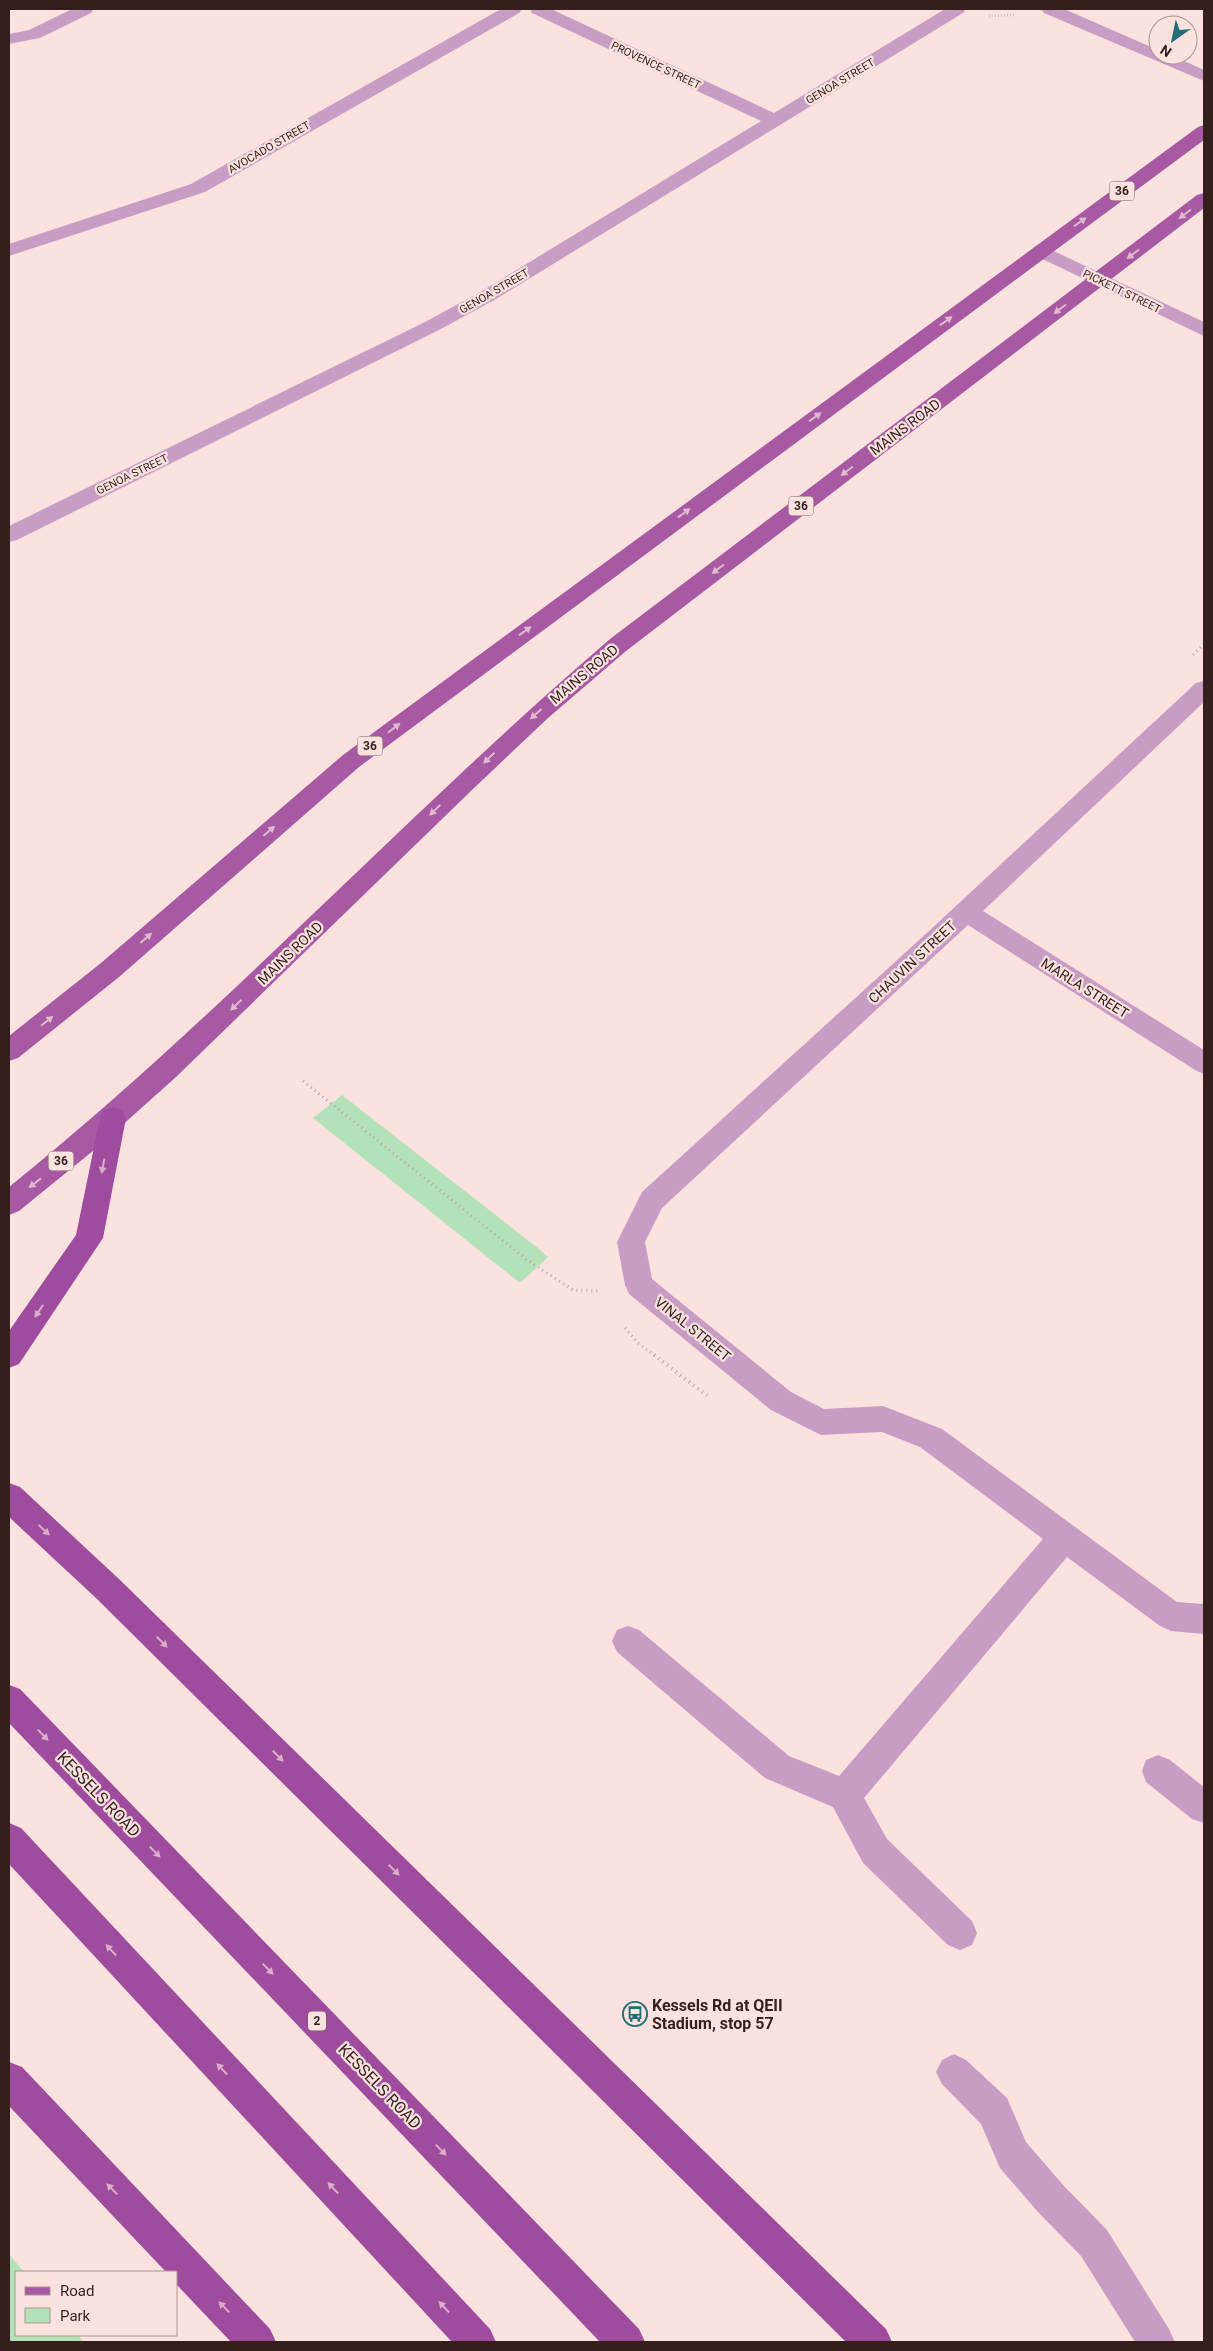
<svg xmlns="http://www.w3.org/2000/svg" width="1213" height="2351" font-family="Roboto,sans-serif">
<rect width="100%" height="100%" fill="#fbe2de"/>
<g fill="#b3e2b9">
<polygon points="342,1095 539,1249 548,1257 520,1283 313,1118"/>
<polygon points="9,2254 24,2272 16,2272 16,2335 78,2335 84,2342 9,2342"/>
</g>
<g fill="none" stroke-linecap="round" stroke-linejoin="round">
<polyline stroke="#baa29e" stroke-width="2.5" stroke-dasharray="0.5 2.5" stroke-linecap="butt" points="989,16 1016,15"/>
<g stroke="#baa29e" stroke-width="3" stroke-dasharray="1 4" stroke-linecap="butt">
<polyline points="1193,655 1204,644"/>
<polyline points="303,1081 527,1260 573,1290 599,1291"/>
<polyline points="625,1328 638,1343 655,1356"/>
</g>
<polyline stroke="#baa29e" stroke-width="4" stroke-dasharray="1 4.5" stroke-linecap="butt" points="654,1355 709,1397"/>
<g fill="#c89dc5" fill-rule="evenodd">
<polygon points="72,9 94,9 91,13 40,38 9,44 9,34 29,30"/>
<polygon points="501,9 522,9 519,13 205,192 9,256 9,244 191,184"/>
<polygon points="530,9 551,9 774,113 945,9 966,9 963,13 496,299 439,330 17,540 9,542 9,526 425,322 482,291 761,121 532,13"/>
<polygon points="1041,9 1064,9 1158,50 1158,55 1171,55 1204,70 1204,81 1044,13"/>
<polygon points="1041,245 1204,322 1204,336 1034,255 1031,251 1034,247"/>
<polygon points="1204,681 1204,702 983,911 1204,1050 1204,1074 1195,1070 968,925 662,1208 645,1242 652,1279 791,1392 824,1409 883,1406 942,1429 1177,1602 1204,1604 1204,1634 1171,1631 1160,1626 1067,1557 864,1798 887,1839 972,1921 977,1933 972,1945 960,1950 948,1945 863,1863 833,1807 765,1778 617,1652 612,1641 617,1630 628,1626 639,1630 789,1756 839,1776 1043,1539 920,1447 882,1432 821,1435 771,1410 629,1294 625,1285 617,1242 642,1192 929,931 1196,683"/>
<polygon points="1158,1755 1170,1760 1204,1787 1204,1823 1192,1819 1146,1782 1142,1771 1146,1760"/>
<polygon points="954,2054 966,2060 1007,2098 1026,2142 1063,2185 1107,2230 1169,2329 1175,2342 1135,2342 1081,2256 1037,2211 1000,2168 981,2124 942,2084 936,2072 942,2060"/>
</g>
<g fill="#a759a4" fill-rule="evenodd">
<polygon points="1204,125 1204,140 359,767 119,977 18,1058 9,1061 9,1036 101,963 343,755 1198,127"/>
<path d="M1204 193V208L626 651 548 718 473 789 176 1077 99 1146 19 1211 9 1215V1187C220 1017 404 816 610 639L1197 195Z"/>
</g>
<g fill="#a04c9e" fill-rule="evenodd">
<polygon points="113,1107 123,1110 126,1118 103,1238 19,1364 9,1368 9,1331 76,1235 100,1118 103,1110"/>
<polygon points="9,1483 20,1487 119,1579 886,2329 892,2342 846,2342 97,1599 9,1517"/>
<polygon points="9,1685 20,1689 639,2329 645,2342 600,2342 9,1723"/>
<polygon points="9,1823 21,1828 490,2329 496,2342 452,2342 9,1864"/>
<polygon points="9,2062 22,2067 270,2329 276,2342 231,2342 176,2284 176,2272 166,2272 9,2106"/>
</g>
</g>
<defs><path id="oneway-solid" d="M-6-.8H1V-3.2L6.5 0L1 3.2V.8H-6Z" transform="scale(1.25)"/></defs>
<g fill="#e2b9cd">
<use href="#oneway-solid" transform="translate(1185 214) rotate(143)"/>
<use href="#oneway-solid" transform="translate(1080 222) rotate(-36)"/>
<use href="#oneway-solid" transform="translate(1133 254) rotate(143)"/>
<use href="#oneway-solid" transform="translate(1060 309) rotate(143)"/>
<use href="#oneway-solid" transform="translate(946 321) rotate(-36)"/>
<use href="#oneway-solid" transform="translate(815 417) rotate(-36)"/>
<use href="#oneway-solid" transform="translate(847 471) rotate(143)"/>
<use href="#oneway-solid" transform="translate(684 513) rotate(-36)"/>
<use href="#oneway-solid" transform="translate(718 569) rotate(143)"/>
<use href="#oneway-solid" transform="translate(525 631) rotate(-36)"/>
<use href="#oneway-solid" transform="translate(536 714) rotate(138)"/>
<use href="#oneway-solid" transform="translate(394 728) rotate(-37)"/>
<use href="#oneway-solid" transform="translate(489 758) rotate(136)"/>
<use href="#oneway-solid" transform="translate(435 810) rotate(136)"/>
<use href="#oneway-solid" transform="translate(269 831) rotate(-41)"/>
<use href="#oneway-solid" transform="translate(146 938) rotate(-41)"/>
<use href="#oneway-solid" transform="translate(236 1005) rotate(136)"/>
<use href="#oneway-solid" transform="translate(47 1021) rotate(-39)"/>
<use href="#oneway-solid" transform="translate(35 1183) rotate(142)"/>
</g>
<g fill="#dbaec8">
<use href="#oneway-solid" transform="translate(103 1166) rotate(101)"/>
<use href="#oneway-solid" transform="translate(39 1311) rotate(124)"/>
<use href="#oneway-solid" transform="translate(44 1530) rotate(43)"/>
<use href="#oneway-solid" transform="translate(162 1642) rotate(45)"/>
<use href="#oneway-solid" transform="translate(43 1735) rotate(46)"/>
<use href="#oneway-solid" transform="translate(278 1756) rotate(45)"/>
<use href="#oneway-solid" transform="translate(155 1852) rotate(46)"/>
<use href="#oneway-solid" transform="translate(394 1870) rotate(45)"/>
<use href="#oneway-solid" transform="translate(111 1950) rotate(-133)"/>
<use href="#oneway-solid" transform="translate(268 1969) rotate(46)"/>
<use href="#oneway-solid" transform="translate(222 2069) rotate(-133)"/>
<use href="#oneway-solid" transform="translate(441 2150) rotate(46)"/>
<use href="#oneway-solid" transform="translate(333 2188) rotate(-133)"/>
<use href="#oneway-solid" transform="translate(112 2189) rotate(-134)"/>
<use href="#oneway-solid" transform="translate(224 2307) rotate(-134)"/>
<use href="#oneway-solid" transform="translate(444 2307) rotate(-133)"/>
</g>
<defs>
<symbol id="bus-ring" viewBox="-11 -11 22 22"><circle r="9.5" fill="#fbe2de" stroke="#256e78" stroke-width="1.5"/><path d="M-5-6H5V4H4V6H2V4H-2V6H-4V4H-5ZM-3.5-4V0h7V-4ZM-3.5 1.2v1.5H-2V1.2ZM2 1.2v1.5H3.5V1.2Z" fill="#256e78"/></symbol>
</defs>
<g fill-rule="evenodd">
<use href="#bus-ring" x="621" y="2000" width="28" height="28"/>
</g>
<g text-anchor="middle" stroke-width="4.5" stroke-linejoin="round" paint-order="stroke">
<g font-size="11" fill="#341f1c" stroke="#fbe2de">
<text transform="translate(656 65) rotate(25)" y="4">PROVENCE STREET</text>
<text transform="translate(840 81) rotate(-31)" y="4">GENOA STREET</text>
<text transform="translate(269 147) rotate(-30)" y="4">AVOCADO STREET</text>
<text transform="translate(494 291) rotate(-30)" y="4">GENOA STREET</text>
<text transform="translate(1122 291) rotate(26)" y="4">PICKETT STREET</text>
<text transform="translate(132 474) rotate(-26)" y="4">GENOA STREET</text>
</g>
<g fill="#fbe2de" stroke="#705a56" stroke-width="1">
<rect x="1109.5" y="181.5" width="25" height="19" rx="4"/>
<rect x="788.5" y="496.5" width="25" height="19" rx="4"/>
<rect x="357.5" y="736.5" width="25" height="19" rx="4"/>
<rect x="48.5" y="1151.5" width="25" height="19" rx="4"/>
<rect x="308" y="2011.5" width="18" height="19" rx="4"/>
</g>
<g font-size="12" font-weight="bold" fill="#341f1c">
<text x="1122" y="195">36</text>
<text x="801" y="510">36</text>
<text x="370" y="750">36</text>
<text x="61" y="1165">36</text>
<text x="317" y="2025">2</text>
</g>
<g font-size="14" fill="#341f1c" stroke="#fbe2de">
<text transform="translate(905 427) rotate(-37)" y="5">MAINS ROAD</text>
<text transform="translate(584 674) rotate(-40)" y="5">MAINS ROAD</text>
<text transform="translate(290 953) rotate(-44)" y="5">MAINS ROAD</text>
<text transform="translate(912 962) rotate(-43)" y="5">CHAUVIN STREET</text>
<text transform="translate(1085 988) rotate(32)" y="5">MARLA STREET</text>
<text transform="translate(693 1329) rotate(39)" y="5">VINAL STREET</text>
</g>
<g font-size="16" fill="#341f1c" stroke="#fbe2de">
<text transform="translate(99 1794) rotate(46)" y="6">KESSELS ROAD</text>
<text transform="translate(380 2086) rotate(46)" y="6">KESSELS ROAD</text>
</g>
<g font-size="16" font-weight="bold" fill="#341f1c" stroke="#fbe2de" text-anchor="start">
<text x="652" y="2011">Kessels Rd at QEII<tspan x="652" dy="18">Stadium, stop 57</tspan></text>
</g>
</g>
<rect width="1213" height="2351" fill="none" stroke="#341f1c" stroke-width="20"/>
<rect x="15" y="2271" width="162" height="65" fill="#fbe2de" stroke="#ab9490"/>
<rect x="25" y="2287" width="25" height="8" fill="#a759a4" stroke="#ab9490"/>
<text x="60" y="2296" font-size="15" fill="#341f1c">Road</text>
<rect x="25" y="2308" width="25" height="15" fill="#b3e2b9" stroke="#ab9490"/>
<text x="60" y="2321" font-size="15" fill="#341f1c">Park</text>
<g transform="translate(1173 40) rotate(213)"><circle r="24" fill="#fbe2de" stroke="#ab9490"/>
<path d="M0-4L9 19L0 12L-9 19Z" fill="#256e78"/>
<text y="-8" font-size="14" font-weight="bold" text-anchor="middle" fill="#341f1c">N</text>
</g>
</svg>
